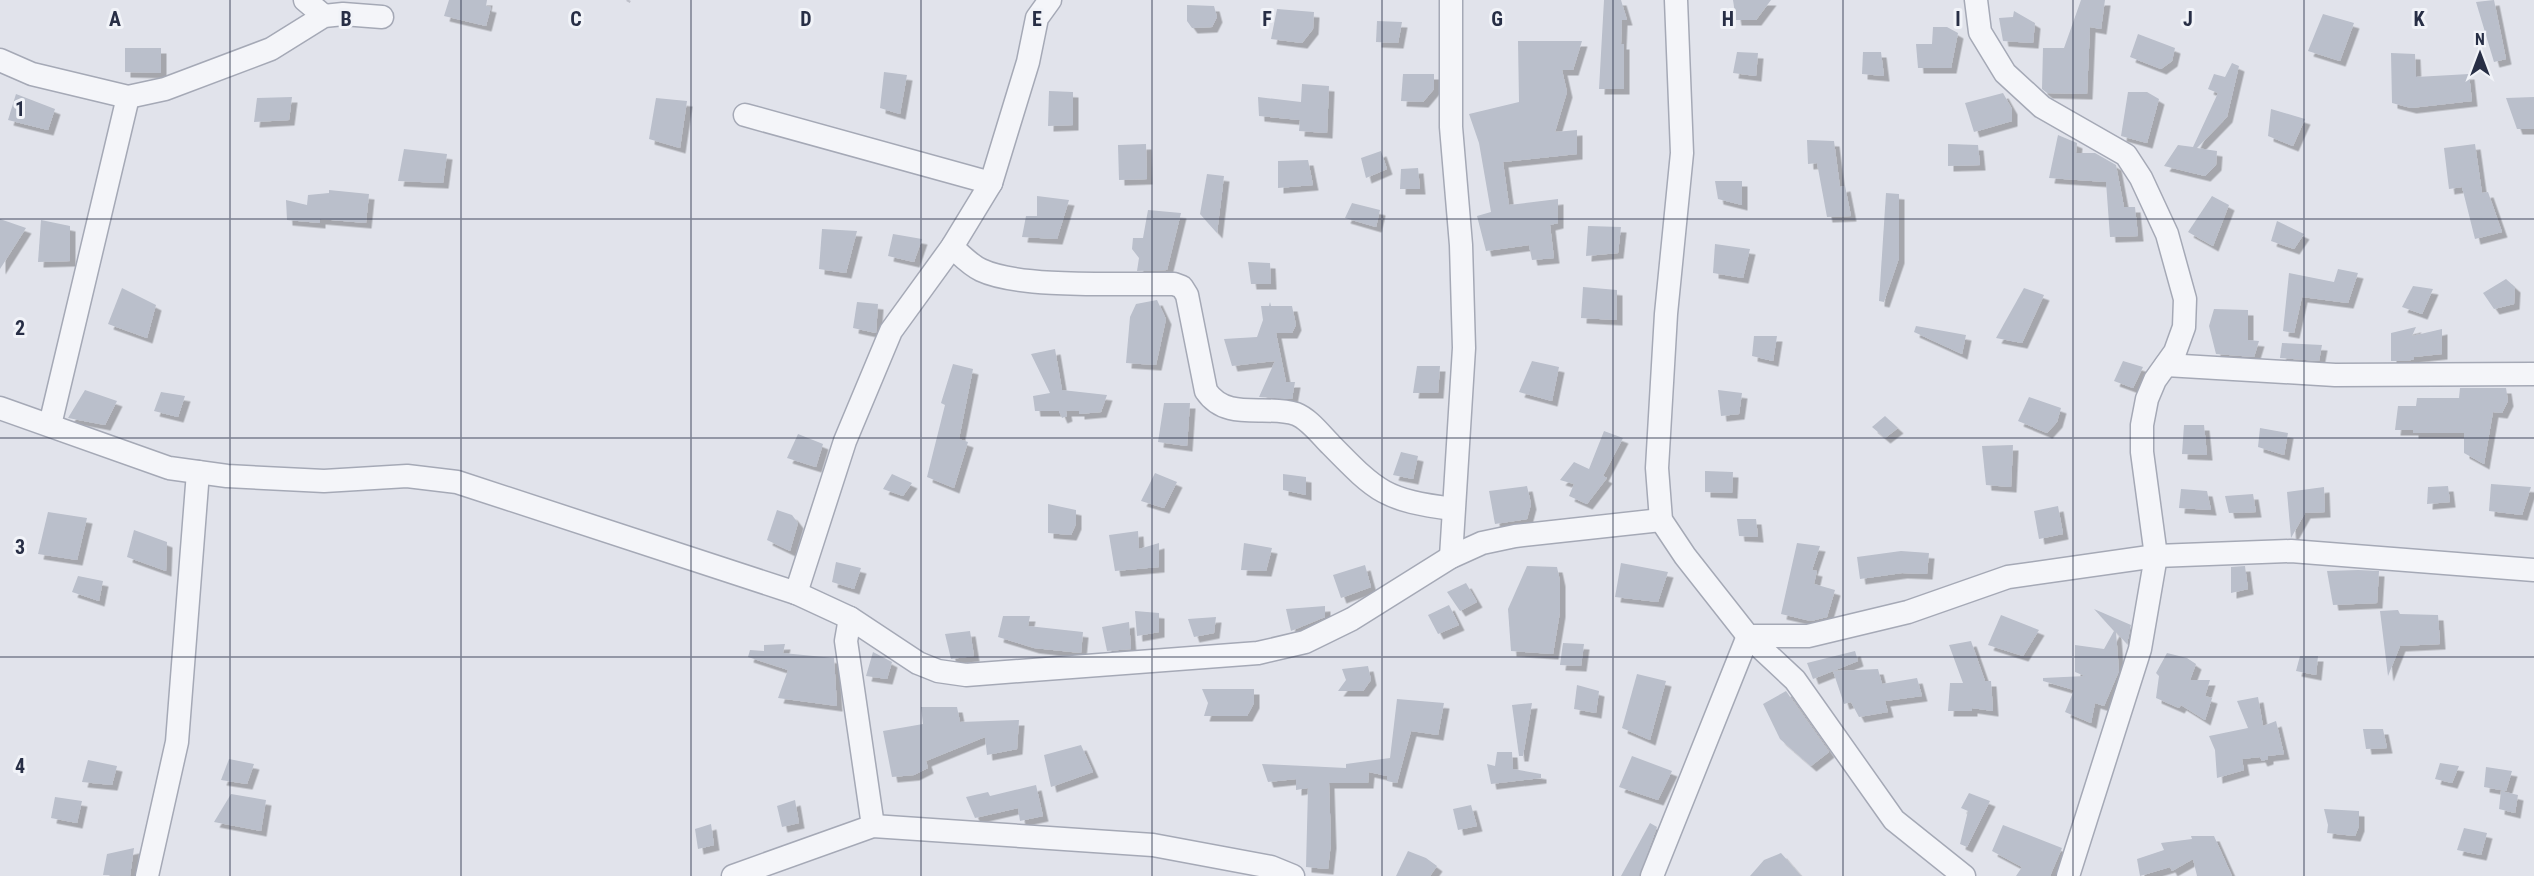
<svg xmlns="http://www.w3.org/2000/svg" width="2534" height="876" font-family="'Roboto Condensed',sans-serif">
<defs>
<filter id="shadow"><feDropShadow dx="5.5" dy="5.5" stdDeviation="0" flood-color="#0004"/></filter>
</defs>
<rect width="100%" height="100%" fill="#e1e3eb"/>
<g fill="#babfcb" filter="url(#shadow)">
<polygon points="449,0 487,0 486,6 491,7 486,26 444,16"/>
<polygon points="1604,0 1621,0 1627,20 1622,20 1621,44 1624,44 1624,89 1599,89"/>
<polygon points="1733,0 1771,0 1756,20 1736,20"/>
<polygon points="2081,0 2105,0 2101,29 2090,27 2087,94 2047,93 2042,89 2043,48 2064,48"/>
<polygon points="2494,0 2506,59 2494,62 2476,2"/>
<polygon points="1187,5 1214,6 1217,17 1212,27 1192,28 1187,21"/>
<polygon points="1277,9 1314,12 1313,29 1302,43 1271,39"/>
<polygon points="2014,11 2035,23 2033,43 2003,41 1999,18 2013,17"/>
<polygon points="2323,14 2354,23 2340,61 2308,51"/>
<polygon points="1377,21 1402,22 1398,43 1376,42"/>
<polygon points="1933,27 1947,27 1958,33 1951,68 1918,68 1916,44 1932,44"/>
<polygon points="2138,34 2175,48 2172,61 2161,69 2130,57"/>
<polygon points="1518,41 1582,41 1573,70 1562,70 1567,92 1555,132 1577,130 1577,154 1503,162 1509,205 1558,199 1558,223 1550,225 1554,258 1532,260 1529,245 1486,251 1477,216 1491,212 1479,143 1469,114 1519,102"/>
<polygon points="125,48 161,48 161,73 125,72"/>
<polygon points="1737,52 1758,53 1756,76 1733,73"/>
<polygon points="1863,52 1881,52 1884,76 1862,74"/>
<polygon points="2391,53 2415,54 2416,77 2469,74 2472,101 2411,108 2392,103"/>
<polygon points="2232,63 2239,66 2227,117 2197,148 2217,151 2216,165 2205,176 2164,166 2178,145 2193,147 2218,93 2208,89 2214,74 2225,77"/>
<polygon points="884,72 907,75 900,114 880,108"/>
<polygon points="1403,74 1434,74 1434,89 1423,102 1401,101"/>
<polygon points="1302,84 1329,86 1327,133 1299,131 1300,120 1259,116 1258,97 1301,102"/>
<polygon points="1049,91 1073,92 1073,125 1048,126"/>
<polygon points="2128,92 2147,92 2159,99 2147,143 2121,136"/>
<polygon points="2003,93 2012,109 2012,121 1974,132 1965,103"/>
<polygon points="16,94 55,109 48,130 8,120"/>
<polygon points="292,97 289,120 254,122 257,98"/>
<polygon points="2534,97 2534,129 2517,129 2506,98"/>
<polygon points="656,98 687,101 680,148 649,139"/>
<polygon points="2271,109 2305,119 2293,146 2268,136"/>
<polygon points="2058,135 2077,143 2076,153 2095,153 2116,165 2124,207 2135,207 2138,236 2110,237 2106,182 2049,178"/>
<polygon points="1807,140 1834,141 1840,187 1845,186 1851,216 1827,217 1817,163 1808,164"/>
<polygon points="1146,144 1147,179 1119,180 1118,145"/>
<polygon points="1948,144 1978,145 1980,165 1948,166"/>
<polygon points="2475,144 2482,193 2488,192 2502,232 2475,239 2462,187 2449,189 2444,148"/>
<polygon points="404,149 447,154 443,183 398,181"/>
<polygon points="1381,151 1387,169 1366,178 1361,158"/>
<polygon points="1308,160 1313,185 1278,188 1278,161"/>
<polygon points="1418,168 1420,189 1400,189 1401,169"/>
<polygon points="1207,174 1224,176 1217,233 1200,214"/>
<polygon points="1715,181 1742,181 1742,205 1718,199"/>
<polygon points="329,190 369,194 366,223 320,219 320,223 287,220 286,200 307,205 308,195 329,193"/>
<polygon points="1886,193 1899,194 1899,258 1884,302 1879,301"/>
<polygon points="1037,196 1069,200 1057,239 1022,237 1026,216 1037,216"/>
<polygon points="2212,196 2229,205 2213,246 2188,232"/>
<polygon points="1352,203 1380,210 1376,227 1345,218"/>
<polygon points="1148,210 1181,213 1167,270 1137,271 1139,258 1132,249 1133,238 1143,238"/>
<polygon points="0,219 26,228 0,269"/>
<polygon points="41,220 70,226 70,261 38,262"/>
<polygon points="2277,221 2304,234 2294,249 2271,241"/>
<polygon points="1588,226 1621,227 1618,253 1586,256"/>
<polygon points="822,229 857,231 846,273 819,269"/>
<polygon points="893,234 922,239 914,262 888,256"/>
<polygon points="1715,244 1750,249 1743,278 1713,273"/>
<polygon points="1248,262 1270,263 1271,284 1251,284"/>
<polygon points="2338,269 2358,273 2348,303 2302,297 2294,333 2283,331 2289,273 2334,282"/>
<polygon points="2506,279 2515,287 2514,304 2494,309 2483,293"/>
<polygon points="2413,286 2433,289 2422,314 2402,307"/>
<polygon points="1583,287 1617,290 1617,320 1581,318"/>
<polygon points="122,288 156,305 147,338 108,324"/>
<polygon points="2024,288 2044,295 2022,343 1996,338"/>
<polygon points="1157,300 1166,319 1156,365 1126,363 1130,317 1136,304"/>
<polygon points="857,302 878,304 876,333 853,328"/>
<polygon points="1270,302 1271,306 1292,306 1296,325 1292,333 1276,333 1286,382 1295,382 1292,399 1259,397 1275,361 1232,366 1224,339 1257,337 1263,320 1261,306 1269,306"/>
<polygon points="2214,309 2248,310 2248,340 2259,341 2254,357 2216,354 2209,326"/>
<polygon points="1916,326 1966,335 1962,354 1914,332"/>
<polygon points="2416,327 2412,336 2442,329 2442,354 2414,357 2414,359 2408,361 2391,361 2391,333"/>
<polygon points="1754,336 1777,336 1773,361 1752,356"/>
<polygon points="2282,343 2322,345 2319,361 2280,358"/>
<polygon points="1055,349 1062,390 1107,395 1101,412 1079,414 1079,411 1066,411 1067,416 1062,418 1059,411 1035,411 1033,396 1050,393 1031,354"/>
<polygon points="1532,361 1559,367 1552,401 1519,392"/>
<polygon points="2123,361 2143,367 2133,388 2114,381"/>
<polygon points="953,364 973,369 959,439 968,442 954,488 927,477 945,405 941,403"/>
<polygon points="1417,366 1440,366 1438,393 1413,393"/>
<polygon points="2460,388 2506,388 2508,401 2502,413 2493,412 2484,464 2464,453 2464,433 2413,433 2413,430 2395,430 2398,406 2416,406 2417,398 2459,398"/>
<polygon points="85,390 117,401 105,425 68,418"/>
<polygon points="1718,390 1742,393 1739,414 1721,416"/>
<polygon points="161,392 185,396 178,417 154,411"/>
<polygon points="2029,397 2061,408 2057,422 2047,433 2018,421"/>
<polygon points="1164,403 1190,403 1187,446 1158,442"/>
<polygon points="1885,416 1898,428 1885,438 1872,427"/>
<polygon points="2184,425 2204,425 2207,455 2182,454"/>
<polygon points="2260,428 2288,433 2284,455 2258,447"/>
<polygon points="1604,431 1623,438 1603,476 1607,478 1587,504 1569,496 1574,484 1560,480 1574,462 1589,469"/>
<polygon points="798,434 823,444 816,467 787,458"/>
<polygon points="2013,445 2011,487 1986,485 1982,446"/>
<polygon points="1401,452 1418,456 1413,479 1393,475"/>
<polygon points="1705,471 1733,472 1732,493 1705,492"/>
<polygon points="1155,473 1177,482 1164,508 1141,501"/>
<polygon points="892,474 912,483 903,496 883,489"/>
<polygon points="1283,474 1306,477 1306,495 1283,490"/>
<polygon points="2491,484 2531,487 2522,515 2489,511"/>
<polygon points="1527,486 1531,504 1527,519 1495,524 1489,491"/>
<polygon points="2448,486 2450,502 2427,504 2428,487"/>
<polygon points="2324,487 2325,512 2305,513 2291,538 2287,492"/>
<polygon points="2181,489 2207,491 2211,510 2179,508"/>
<polygon points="2253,494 2256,512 2229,513 2225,496"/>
<polygon points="1048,504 1076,510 1076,524 1071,535 1048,533"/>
<polygon points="2058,506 2063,534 2039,539 2034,511"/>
<polygon points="777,510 792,515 798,523 790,551 767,540"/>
<polygon points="48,512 87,518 77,560 38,554"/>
<polygon points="1737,519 1756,519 1758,537 1739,536"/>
<polygon points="134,530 167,542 166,571 127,557"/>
<polygon points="1138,531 1139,549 1159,543 1159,567 1115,571 1109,535"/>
<polygon points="1244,543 1272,548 1266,571 1241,570"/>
<polygon points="1797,543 1820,546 1812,570 1817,571 1814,584 1835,590 1827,617 1811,621 1781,614"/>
<polygon points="1901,551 1929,553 1927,574 1902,573 1860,579 1857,557"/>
<polygon points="836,562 861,568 854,589 832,582"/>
<polygon points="1621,563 1668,572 1658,602 1615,597"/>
<polygon points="1365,565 1371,587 1341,598 1333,575"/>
<polygon points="1527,566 1557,567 1560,581 1560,612 1553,654 1511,651 1508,609"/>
<polygon points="2245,566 2248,589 2231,593 2231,567"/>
<polygon points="2358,570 2379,571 2377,603 2333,605 2327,571"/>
<polygon points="78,576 103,581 99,601 72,592"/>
<polygon points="1466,583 1477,602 1460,611 1447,592"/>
<polygon points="1449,605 1459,625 1438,634 1428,615"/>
<polygon points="1325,606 1325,617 1291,631 1286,609"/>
<polygon points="2094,609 2131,625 2127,644 2116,632 2119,671 2104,706 2095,703 2091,723 2065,712 2074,690 2043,681 2043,678 2085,676 2075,672 2075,645 2104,649 2114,631"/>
<polygon points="2398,610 2400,614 2438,615 2440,644 2400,646 2388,676 2380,611"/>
<polygon points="1135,611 1159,613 1159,632 1137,636"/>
<polygon points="2001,615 2039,630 2023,656 1988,645"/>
<polygon points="1003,616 1030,616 1028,626 1083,632 1081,653 1034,648 998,637"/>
<polygon points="1216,617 1214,633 1194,637 1188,619"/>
<polygon points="1129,622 1131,649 1107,651 1102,627"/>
<polygon points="970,631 974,656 951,659 945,634"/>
<polygon points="1971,641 1985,681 1991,681 1993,711 1972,708 1972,711 1948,711 1950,683 1963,683 1949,645"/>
<polygon points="1563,643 1584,644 1581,666 1560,665"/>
<polygon points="785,644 783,653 834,658 837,706 778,698 788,670 748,657 750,650 764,651 764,645"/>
<polygon points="1855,651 1858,661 1813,679 1807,663"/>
<polygon points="873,652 892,662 887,679 866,676"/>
<polygon points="2167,653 2187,658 2196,664 2190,680 2210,680 2205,696 2212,698 2205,720 2181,705 2179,708 2156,698 2159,676 2156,673"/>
<polygon points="2300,656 2318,656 2316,675 2296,671"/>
<polygon points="1368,666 1371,680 1363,691 1338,691 1346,680 1342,669"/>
<polygon points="1878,669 1882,684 1917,678 1922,696 1885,701 1888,712 1859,717 1851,702 1844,704 1833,671"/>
<polygon points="1637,674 1666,681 1650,740 1622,728"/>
<polygon points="1577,685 1599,691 1596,713 1574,709"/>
<polygon points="1202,689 1254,689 1254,703 1247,716 1204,716 1208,703"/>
<polygon points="1786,691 1829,752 1811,766 1780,739 1763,704"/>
<polygon points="2258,697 2263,726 2276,721 2284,754 2268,756 2268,759 2262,761 2260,757 2242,759 2244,770 2217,778 2215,750 2209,736 2248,728 2237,701"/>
<polygon points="1397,699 1444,703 1438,735 1411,731 1397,783 1387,781 1387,776 1369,772 1368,783 1329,783 1331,843 1328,869 1306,867 1308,788 1296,790 1296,779 1268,782 1262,764 1346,768 1346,764 1390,758"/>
<polygon points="1532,703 1523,756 1519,756 1512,705"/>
<polygon points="921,707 957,707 960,722 1019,720 1017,749 987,755 985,737 926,761 928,768 914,775 892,777 883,731 923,724"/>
<polygon points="2363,729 2383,729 2387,748 2366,749"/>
<polygon points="1081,745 1093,772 1051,787 1044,755"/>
<polygon points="1497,752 1512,752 1513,769 1541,774 1541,778 1491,784 1487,764 1495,766"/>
<polygon points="1632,756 1672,771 1658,800 1619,787"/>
<polygon points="229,759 254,764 247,784 221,780"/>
<polygon points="88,760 117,766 112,785 82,782"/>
<polygon points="2440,763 2459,766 2452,783 2435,779"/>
<polygon points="2486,767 2512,771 2506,791 2484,787"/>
<polygon points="1036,785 1043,816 1020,821 1018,808 975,818 966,797 988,792 990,796"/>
<polygon points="2501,791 2518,795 2515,813 2499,809"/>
<polygon points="1969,793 1990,801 1967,847 1960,844 1968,811 1961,808"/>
<polygon points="231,794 266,800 261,831 214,822"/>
<polygon points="55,797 82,801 77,823 51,818"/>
<polygon points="795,800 799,823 782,827 777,806"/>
<polygon points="1471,805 1477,826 1458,830 1453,809"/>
<polygon points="2324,809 2359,811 2359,826 2355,836 2327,833 2328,825"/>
<polygon points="1650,823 1657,827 1639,876 1621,876"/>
<polygon points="711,824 714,845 698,849 695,829"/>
<polygon points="2003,825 2062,848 2050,876 2016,876 2022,867 1992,851"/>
<polygon points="2464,828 2487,833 2481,855 2457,850"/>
<polygon points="2191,836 2214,836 2232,876 2197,876 2193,859 2172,871 2170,867 2140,876 2137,859 2164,850 2161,843 2192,839"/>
<polygon points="134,848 130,876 103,875 107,854"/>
<polygon points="1408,851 1426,858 1437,866 1430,876 1396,876"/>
<polygon points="1781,853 1801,876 1750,876 1764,860"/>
</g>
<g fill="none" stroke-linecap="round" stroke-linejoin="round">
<defs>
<g id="minor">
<polyline points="305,0 324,16"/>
<polyline points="1451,0 1451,127 1461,245 1464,348 1451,557"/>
<polyline points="1676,0 1682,153 1666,314 1657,468 1661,520 1685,556 1748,636 1808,636 1908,612 2008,577 2156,556 2291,551 2534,570"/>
<polyline points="1976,0 1980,32 2005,73 2042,107 2126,155 2141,178 2167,234 2185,299 2184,327 2175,352 2155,380 2147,399 2142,425 2142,452 2156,556 2140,649 2068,876"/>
<polyline points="0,60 32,74 128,97 165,89 271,49 324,16 343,14 382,17"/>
<polyline points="745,115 991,183"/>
<path d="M952 247C960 254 970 265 981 270 1021 289 1126 283 1174 284L1182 287 1187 295 1206 391C1227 422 1265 404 1296 414 1309 419 1321 435 1331 445 1378 493 1385 500 1453 509"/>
<polyline points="2166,365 2335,375 2534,374"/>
<polyline points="0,408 169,468 227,476 324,481 407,476 457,482 796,593 850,618 846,641 873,826"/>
<polyline points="50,425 128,97"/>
<polyline points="796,593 845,441 891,331 952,247 991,183 1028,62 1037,18 1050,0"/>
<polyline points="850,618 918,663 938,671 966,675 1258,653 1305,642 1352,619 1451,557 1482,543 1515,536 1661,520"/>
<polyline points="147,876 177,742 198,472"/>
<polyline points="733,876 873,826 1153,845 1271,867 1293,876"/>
<polyline points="1652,876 1748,636 1795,680 1894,820 1964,876"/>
</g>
</defs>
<use href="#minor" stroke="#a5a9b6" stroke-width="25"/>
<polyline stroke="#bfc1ca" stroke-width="4" stroke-dasharray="4.5 4.5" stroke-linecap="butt" points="628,2 629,0"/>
<use href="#minor" stroke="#f4f5f9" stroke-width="22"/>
</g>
<path fill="none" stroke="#272e45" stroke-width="1.5" stroke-opacity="0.55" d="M230 0V876M461 0V876M691 0V876M921 0V876M1152 0V876M1382 0V876M1613 0V876M1843 0V876M2073 0V876M2304 0V876M0 219H2534M0 438H2534M0 657H2534"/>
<g font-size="20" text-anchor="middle" font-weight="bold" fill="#272e45" stroke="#f1f3f8" stroke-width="6" stroke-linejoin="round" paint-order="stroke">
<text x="115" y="26">A</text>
<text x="346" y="26">B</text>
<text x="576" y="26">C</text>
<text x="806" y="26">D</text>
<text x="1037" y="26">E</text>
<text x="1267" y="26">F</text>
<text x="1497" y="26">G</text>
<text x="1728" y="26">H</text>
<text x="1958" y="26">I</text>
<text x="2188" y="26">J</text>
<text x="2419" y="26">K</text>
<text x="20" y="116">1</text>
<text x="20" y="335">2</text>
<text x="20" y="554">3</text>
<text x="20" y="773">4</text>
</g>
<g transform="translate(2480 54)" stroke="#f1f3f8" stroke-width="4.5" paint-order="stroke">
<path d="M0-4.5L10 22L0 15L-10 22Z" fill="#272e45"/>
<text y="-9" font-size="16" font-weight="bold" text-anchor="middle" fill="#272e45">N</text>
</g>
</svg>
